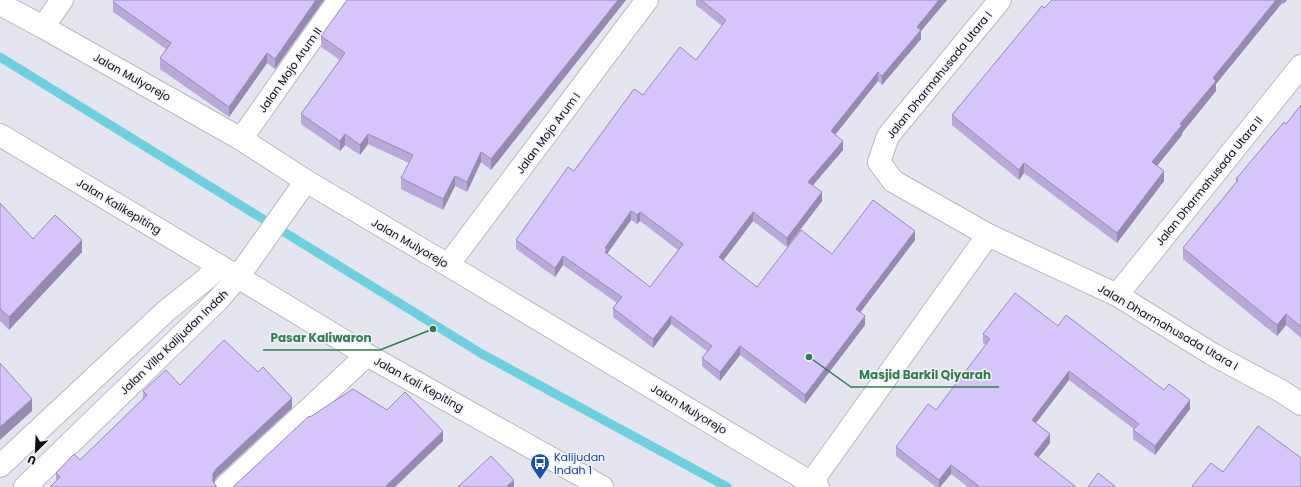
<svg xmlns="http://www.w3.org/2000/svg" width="1301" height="487" font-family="Poppins,sans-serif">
<rect width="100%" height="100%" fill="#e4e5ef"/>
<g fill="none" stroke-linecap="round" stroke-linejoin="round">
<polyline stroke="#6dd0df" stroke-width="9" points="0,57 482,354 727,487"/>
<defs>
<g id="minor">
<polyline points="1000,0 888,136 879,162 893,181 988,235 1117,295 1212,354 1281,391 1301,404"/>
<polyline points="43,27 62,0"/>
<polyline points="0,135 238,277 217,301 25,487"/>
<polyline points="241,139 339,0"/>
<polyline points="448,265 647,0"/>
<polyline points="1117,295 1301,66"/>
<polyline points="0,466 166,311 206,279 219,266"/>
<polyline points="811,483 988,235"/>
<polyline points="225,487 367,355"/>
</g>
<g id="major">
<polyline points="0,4 43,27 241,139 306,181 448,265 818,487"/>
<polyline points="306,181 238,277 367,355 602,487"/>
</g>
</defs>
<use href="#minor" stroke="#b8b9c2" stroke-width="24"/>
<use href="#major" stroke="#b8b9c2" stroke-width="24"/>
<use href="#minor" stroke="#fff" stroke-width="22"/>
<use href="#major" stroke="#fff" stroke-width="22"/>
</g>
<g fill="#b8a9d8" fill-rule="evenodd">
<polygon points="324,0 275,69 267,63 229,117 160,69 160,58 166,49 113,12 113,2"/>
<polygon points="626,0 491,170 481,162 467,192 455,186 443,210 401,189 401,178 409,163 368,144 360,155 345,145 340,151 301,124 301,114 340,60 321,47 321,36"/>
<path d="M696 0H947L921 31V39L882 85 878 81 835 135 843 150 813 185 822 201 787 247 753 221 723 261 757 287 832 254 915 240 860 312 865 325 805 404 740 355 720 381 702 366V358L707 351 671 324 653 348 613 317V308L617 303 563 265 555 277 516 249V240L574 171 643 95 696 60 722 26 696 5ZM631 220 637 224 640 221 678 250 650 287 607 254Z"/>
<polygon points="1052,0 1287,0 1283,4 1282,3 1216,84 1216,91 1182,133 1182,135 1157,166 1164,181 1117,243 1024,173 1019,180 952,125 952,115"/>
<polygon points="1301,105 1301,338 1286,325 1277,336 1183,259 1183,248 1236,182 1236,179 1286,124"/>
<polygon points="0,203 33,239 82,252 9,330 0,321"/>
<polygon points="1058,326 1164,390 1190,409 1155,455 1133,439 1133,430 1134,429 1069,380 1036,423 1050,443 1038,458 1076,487 968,487 951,474 940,487 936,487 896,456 896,447 936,410 986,345 983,343 983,334"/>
<polygon points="180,385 292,408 216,478 56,481 56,473 80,460 143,399 143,391"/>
</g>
<g fill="#968ab0">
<polygon points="316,0 324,0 275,69 275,59"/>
<polygon points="618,0 626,0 491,170 491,159"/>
<polygon points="939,0 947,0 921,31 921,39 882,85 882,76 917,27"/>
<polygon points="1276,0 1282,0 1282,3 1216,84 1216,91 1182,133 1182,135 1152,172 1152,162 1180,124 1213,78"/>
<polygon points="1283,0 1287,0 1283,4"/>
<polygon points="267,53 267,63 229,117 229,107"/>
<polygon points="878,72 878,81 831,140 831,131"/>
<polygon points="345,134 345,145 340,151 340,141"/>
<polygon points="368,134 368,144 360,155 360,145"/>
<polygon points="843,141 843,150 808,191 808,182"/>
<polygon points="481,152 481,162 467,192 467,182"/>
<polygon points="1024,163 1024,173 1019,180 1019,170"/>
<polygon points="1164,171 1164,181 1117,243 1117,233"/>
<polygon points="455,176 455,186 443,210 443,199"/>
<polygon points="822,192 822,201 787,247 787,238"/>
<polygon points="631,211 631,220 607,254 605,261 605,248"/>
<polygon points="640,212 640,221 637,224 637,215"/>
<polygon points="753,212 753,221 719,266 719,257"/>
<polygon points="915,231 915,240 856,318 856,309"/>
<polygon points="82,240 82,252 9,330 9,317"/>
<polygon points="563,256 563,265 555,277 555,268"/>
<polygon points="1286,314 1286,325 1277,336 1277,325"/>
<polygon points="671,316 671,324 653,348 653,339"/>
<polygon points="865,316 865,325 805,404 805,395"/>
<polygon points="740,346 740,355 720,381 720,372"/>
<polygon points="1069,371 1069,380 1032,428 1032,420"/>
<polygon points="292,398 292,408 216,478 213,484 213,474 216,469"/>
<polygon points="32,399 32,411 0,440 0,427"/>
<polygon points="1190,400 1190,409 1155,455 1155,446"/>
<polygon points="443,431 443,441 395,487 385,487"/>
<polygon points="1050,434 1050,443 1034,463 1034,454"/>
<polygon points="951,465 951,474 940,487 939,487 939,480"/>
<polygon points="514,480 514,487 506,487"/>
</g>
<g fill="#d6c5fb" stroke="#968ab0" fill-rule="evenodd">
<polygon points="114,0 316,0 275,59 267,53 229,107 160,58 171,43 113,2"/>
<polygon points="347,0 618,0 491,159 481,152 467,182 455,176 443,199 401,178 413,155 368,134 360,145 345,134 340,141 301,114 345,53 321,36"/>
<path d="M701 0H939L917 27 921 30 882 76 878 72 831 131 843 141 808 182 822 192 787 238 753 212 719 257 757 287 801 230 832 254 873 200 915 231 856 309 865 316 805 395 740 346 720 372 702 358 712 346 671 316 653 339 613 308 622 297 563 256 555 268 516 240 568 167 574 171 634 89 643 95 680 47 696 60 726 20ZM631 211 637 215 640 212 683 244 650 287 605 252 607 249 605 248Z"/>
<polygon points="1052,0 1276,0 1213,78 1216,81 1180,124 1182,125 1152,162 1164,171 1117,233 1024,163 1019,170 952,115 1042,6 1044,8"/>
<polygon points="1301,105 1301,327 1286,314 1277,325 1183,248 1238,180 1236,179 1284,122 1286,124"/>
<polygon points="0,203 33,239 55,215 82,240 9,317 0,309"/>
<polygon points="1015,293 1058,326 1066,315 1164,390 1169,384 1190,400 1155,446 1133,430 1139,424 1069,371 1032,420 1050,434 1034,454 1076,487 980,487 951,465 939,480 896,447 928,404 936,410 990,339 983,334"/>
<polygon points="224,340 258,372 263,367 292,398 216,469 213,474 213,481 216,486 217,487 50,487 60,477 56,473 74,454 80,460 147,395 143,391 166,370 180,385"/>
<polygon points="0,363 32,399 0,427"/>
<polygon points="353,389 387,410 405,392 443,431 385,487 233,487 309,416 310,417"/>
<polygon points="1258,426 1301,458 1301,487 1193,487 1192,486 1211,463 1223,472"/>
<polygon points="491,456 514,480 506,487 458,487"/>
<polygon points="1098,473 1116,487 1088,487"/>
</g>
<defs>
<symbol id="bus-pin" viewBox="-11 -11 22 30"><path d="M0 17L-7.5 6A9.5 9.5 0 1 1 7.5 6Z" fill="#1a4fb4" stroke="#f1f2fc"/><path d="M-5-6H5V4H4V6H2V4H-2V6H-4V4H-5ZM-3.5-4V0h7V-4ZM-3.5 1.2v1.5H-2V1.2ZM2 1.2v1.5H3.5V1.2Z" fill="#fff"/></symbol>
</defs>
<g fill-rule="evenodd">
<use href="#bus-pin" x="529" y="452" width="22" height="30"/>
</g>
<g text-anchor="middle" stroke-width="3" stroke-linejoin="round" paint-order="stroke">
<g font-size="11" fill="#0e0f12" stroke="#f1f2fc">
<text transform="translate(290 70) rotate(-55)" y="4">Jalan Mojo Arum II</text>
<text transform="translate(939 75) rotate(-51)" y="4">Jalan Dharmahusada Utara I</text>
<text transform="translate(132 77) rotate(29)" y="4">Jalan Mulyorejo</text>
<text transform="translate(548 133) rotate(-53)" y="4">Jalan Mojo Arum I</text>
<text transform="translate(1209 181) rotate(-51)" y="4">Jalan Dharmahusada Utara II</text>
<text transform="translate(119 206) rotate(31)" y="4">Jalan Kalikepiting</text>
<text transform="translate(410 243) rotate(30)" y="4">Jalan Mulyorejo</text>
<text transform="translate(1168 327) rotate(30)" y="4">Jalan Dharmahusada Utara I</text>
<text transform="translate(174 342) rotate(-44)" y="4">Jalan Villa Kalijudan Indah</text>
<text transform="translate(419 384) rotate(29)" y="4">Jalan Kali Kepiting</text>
<text transform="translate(689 409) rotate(31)" y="4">Jalan Mulyorejo</text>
</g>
<g font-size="11" fill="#164399" stroke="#f1f2fc" text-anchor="start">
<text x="554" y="461">Kalijudan<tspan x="554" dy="13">Indah 1</tspan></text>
</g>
</g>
<path fill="none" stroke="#2f7d4d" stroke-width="1.5" d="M433 329L380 350H263M809 357L851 387H999"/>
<g fill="#2f7d4d" stroke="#f1f2fc" stroke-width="1.5">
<circle cx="433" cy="329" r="4"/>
<circle cx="809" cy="357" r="4"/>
</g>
<g font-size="12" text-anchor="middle" font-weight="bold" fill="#2f7d4d" stroke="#f1f2fc" stroke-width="3" stroke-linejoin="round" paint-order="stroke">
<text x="321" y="342">Pasar Kaliwaron</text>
<text x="925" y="379">Masjid Barkil Qiyarah</text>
</g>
<g transform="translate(36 451) rotate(204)" stroke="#f1f2fc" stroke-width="3" paint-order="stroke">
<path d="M0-3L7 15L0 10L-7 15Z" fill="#0e0f12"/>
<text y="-6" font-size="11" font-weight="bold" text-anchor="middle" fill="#0e0f12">U</text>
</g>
</svg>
